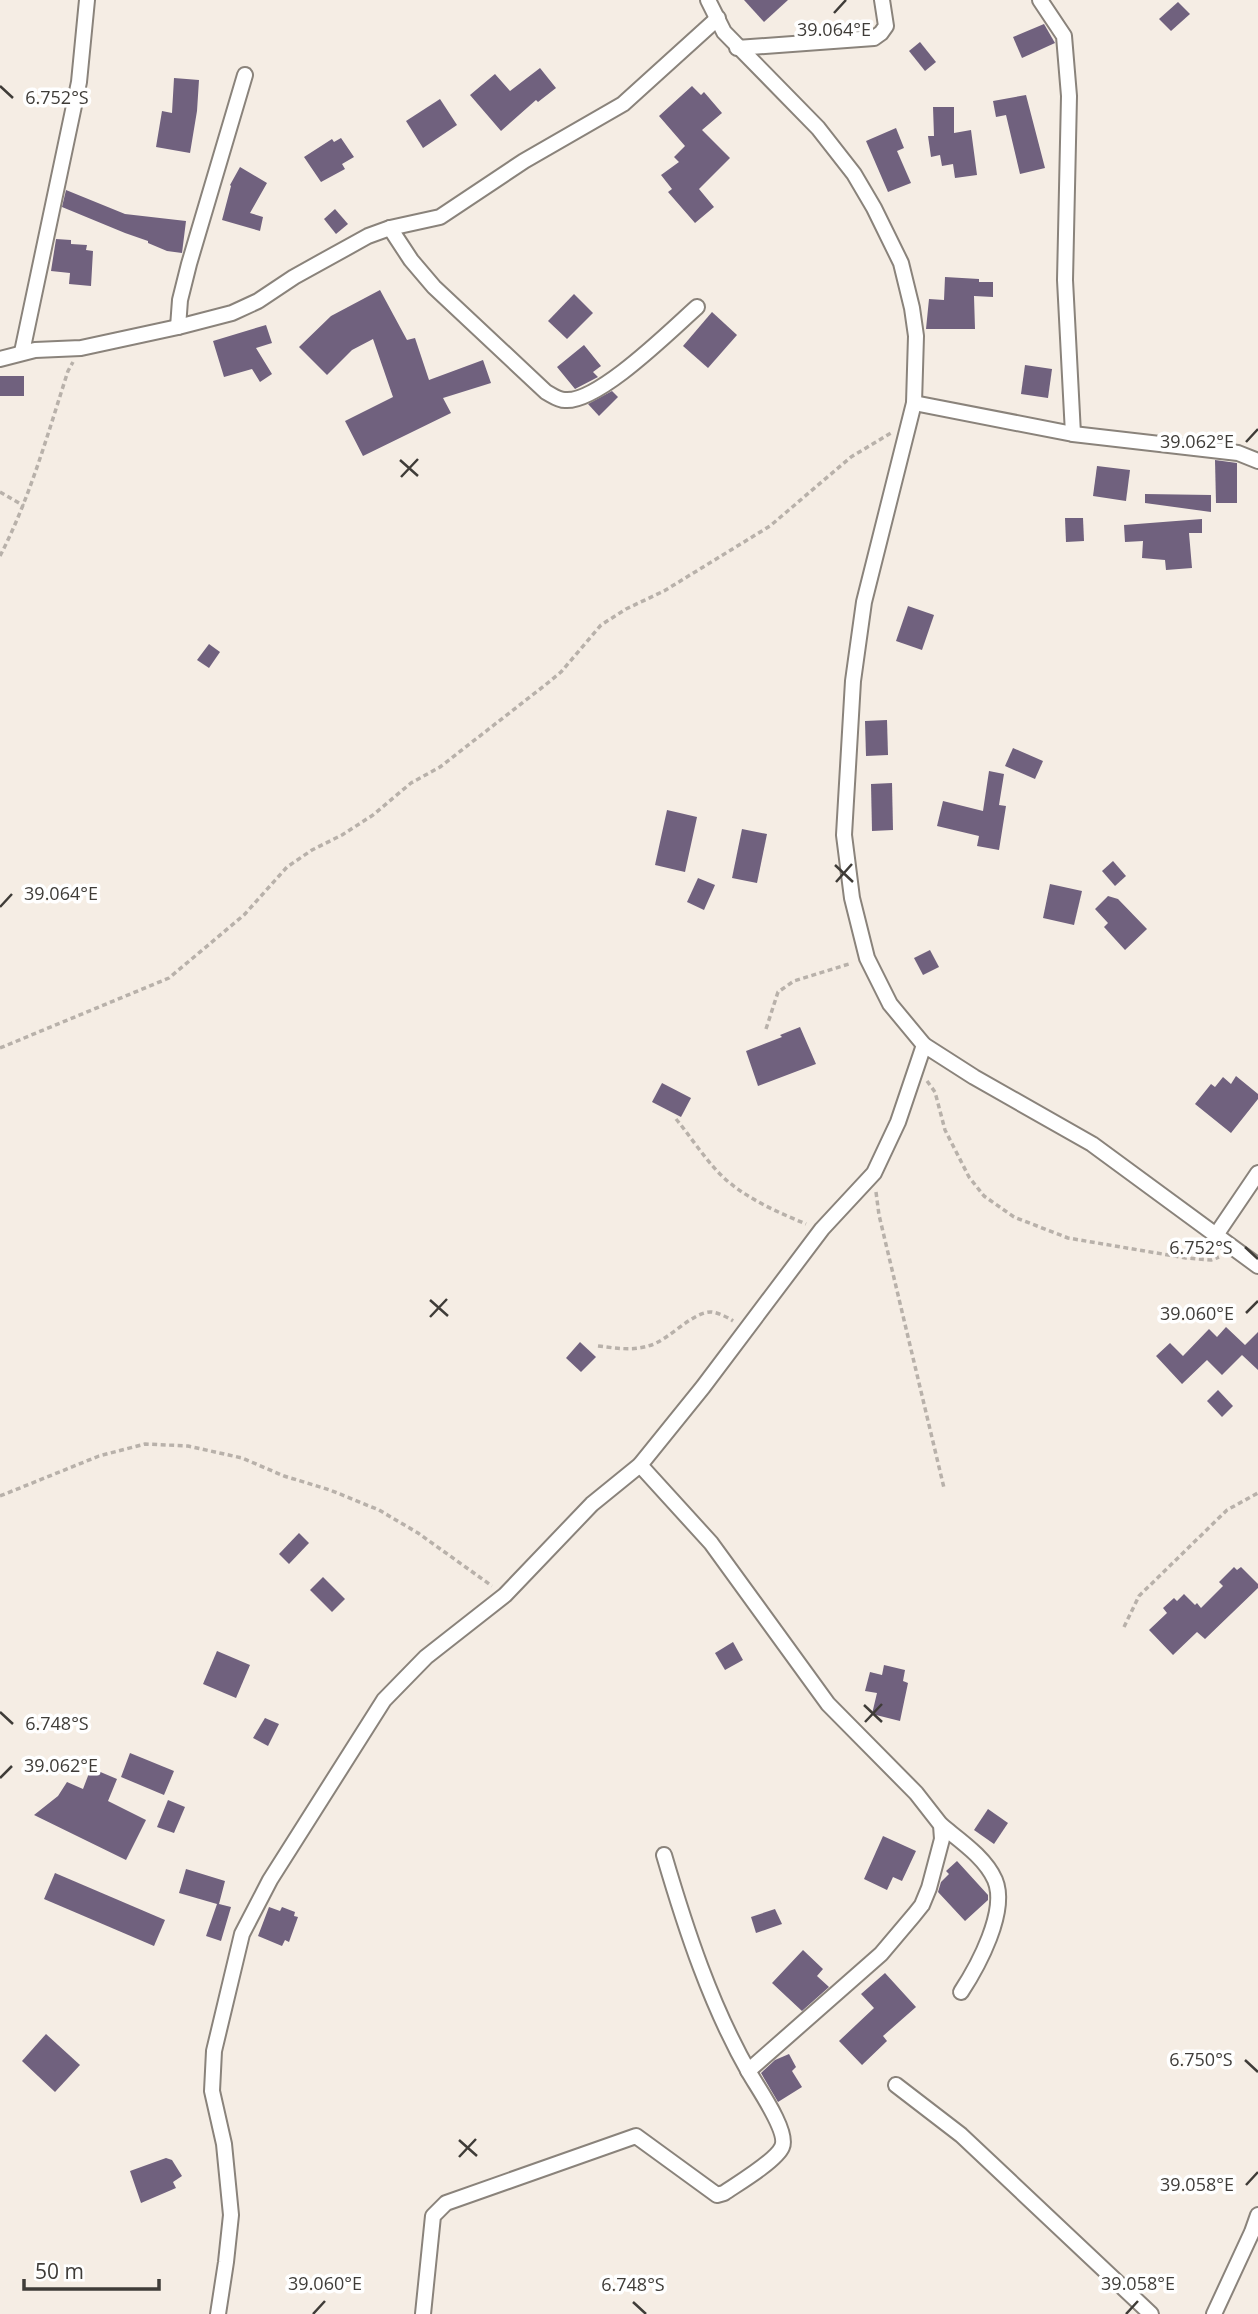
<svg xmlns="http://www.w3.org/2000/svg" width="1258" height="2314" font-family="'Open Sans',sans-serif">
<rect width="100%" height="100%" fill="#f5ede4"/>
<g fill="#70617e">
<polygon points="744,0 788,0 764,22"/>
<polygon points="1178,2 1190,14 1171,31 1159,19"/>
<polygon points="1044,24 1055,43 1022,58 1013,37"/>
<polygon points="920,42 936,62 925,71 909,51"/>
<polygon points="540,68 556,88 538,102 536,100 501,131 470,95 495,74 510,91"/>
<polygon points="174,78 199,80 197,111 190,153 156,147 162,111 172,113"/>
<polygon points="692,86 701,95 704,92 722,113 702,130 730,158 699,189 714,207 695,223 668,192 672,189 661,175 679,162 674,157 685,146 659,116"/>
<polygon points="1026,95 1045,168 1020,174 1006,115 996,117 993,101"/>
<polygon points="440,99 457,125 423,148 406,121"/>
<polygon points="933,107 954,107 954,133 971,130 977,175 955,178 953,164 942,166 940,155 931,157 928,136 934,136"/>
<polygon points="896,128 904,148 897,151 911,183 888,192 866,141"/>
<polygon points="341,138 354,157 342,164 345,169 321,182 304,157 332,139 334,142"/>
<polygon points="240,167 267,183 250,213 263,217 260,231 222,220 231,186 230,185"/>
<polygon points="66,190 125,214 186,221 182,253 167,251 148,243 148,241 125,233 62,207"/>
<polygon points="335,209 348,224 336,234 324,219"/>
<polygon points="56,239 71,240 71,244 87,245 86,250 93,251 91,286 69,284 70,273 51,271"/>
<polygon points="945,277 979,279 979,282 993,282 993,297 974,296 975,329 926,329 929,299 944,300"/>
<polygon points="380,290 407,340 415,338 429,380 483,360 491,383 443,398 451,413 363,456 345,421 393,397 373,339 352,350 327,375 299,347 331,316"/>
<polygon points="574,294 593,313 567,339 548,321"/>
<polygon points="712,312 737,335 708,368 683,346"/>
<polygon points="266,325 272,343 256,348 272,374 260,382 252,369 224,377 213,341"/>
<polygon points="584,345 601,366 593,372 598,377 575,389 557,367"/>
<polygon points="1025,365 1052,369 1048,398 1021,394"/>
<rect x="0" y="376" width="24" height="20"/>
<polygon points="612,391 618,397 599,416 588,404"/>
<polygon points="1215,460 1237,463 1237,503 1216,503"/>
<polygon points="1097,466 1130,470 1126,501 1093,496"/>
<polygon points="1145,494 1211,495 1211,512 1145,503"/>
<polygon points="1065,518 1083,518 1084,541 1066,542"/>
<polygon points="1202,519 1202,533 1189,533 1192,568 1166,570 1165,560 1142,558 1143,541 1125,542 1124,525"/>
<polygon points="908,606 934,615 922,650 896,641"/>
<polygon points="209,644 220,652 209,668 197,660"/>
<polygon points="887,720 888,755 866,756 865,721"/>
<polygon points="1013,748 1043,761 1035,779 1005,766"/>
<polygon points="989,771 1004,774 999,805 1006,806 999,850 977,846 979,836 937,826 943,801 983,811"/>
<polygon points="892,783 893,830 872,831 871,784"/>
<polygon points="667,810 697,817 685,872 655,865"/>
<polygon points="742,829 767,834 757,883 732,878"/>
<polygon points="1113,861 1126,876 1115,886 1102,871"/>
<polygon points="698,878 715,885 704,910 687,902"/>
<polygon points="1050,884 1082,891 1074,925 1043,918"/>
<polygon points="1108,896 1118,899 1147,929 1125,950 1104,927 1108,923 1095,909"/>
<polygon points="930,950 939,967 923,975 914,958"/>
<polygon points="800,1027 816,1064 758,1086 746,1051 782,1037 780,1035"/>
<polygon points="1236,1076 1258,1094 1258,1099 1231,1133 1195,1104 1211,1084 1215,1087 1223,1077 1231,1084"/>
<polygon points="662,1083 691,1098 681,1117 652,1102"/>
<polygon points="1226,1327 1245,1345 1258,1332 1258,1370 1242,1355 1222,1375 1207,1360 1182,1384 1156,1356 1170,1343 1183,1356 1209,1329 1217,1337"/>
<polygon points="580,1342 596,1357 581,1372 566,1358"/>
<polygon points="1218,1390 1233,1406 1222,1417 1207,1401"/>
<polygon points="299,1533 309,1543 289,1564 279,1554"/>
<polygon points="1234,1567 1237,1570 1241,1567 1258,1584 1258,1588 1205,1639 1197,1632 1173,1655 1149,1630 1167,1613 1163,1608 1174,1598 1177,1601 1184,1594 1195,1605 1197,1603 1201,1608 1223,1586 1219,1582"/>
<polygon points="323,1577 345,1599 332,1612 310,1590"/>
<polygon points="733,1642 743,1660 725,1670 715,1653"/>
<polygon points="217,1651 250,1665 236,1698 203,1684"/>
<polygon points="884,1665 905,1670 903,1681 908,1683 900,1721 872,1714 877,1693 865,1691 870,1672 882,1675"/>
<polygon points="265,1718 279,1724 268,1746 253,1738"/>
<polygon points="130,1753 174,1771 164,1795 121,1777"/>
<polygon points="91,1768 117,1779 108,1801 146,1820 126,1860 34,1815 58,1796 67,1782 83,1789"/>
<polygon points="168,1800 185,1807 174,1833 157,1827"/>
<polygon points="988,1809 1008,1823 994,1844 974,1830"/>
<polygon points="883,1836 916,1851 902,1881 893,1877 887,1890 864,1879"/>
<polygon points="957,1861 988,1895 988,1900 965,1921 938,1892 941,1882 949,1874 946,1871"/>
<polygon points="186,1869 225,1881 219,1904 231,1907 221,1941 206,1936 217,1904 179,1893"/>
<polygon points="55,1873 165,1920 154,1946 44,1899"/>
<polygon points="269,1907 280,1911 282,1907 295,1912 294,1916 298,1917 289,1942 285,1940 282,1946 258,1936"/>
<polygon points="775,1909 782,1924 756,1933 751,1917"/>
<polygon points="803,1950 823,1969 817,1976 829,1987 802,2011 772,1983"/>
<polygon points="885,1973 916,2007 883,2036 887,2041 862,2065 839,2041 874,2008 861,1994"/>
<polygon points="46,2034 80,2065 55,2092 22,2061"/>
<polygon points="789,2054 796,2067 792,2071 802,2087 778,2102 761,2073 775,2060"/>
<polygon points="166,2158 172,2160 182,2176 173,2182 176,2188 141,2203 130,2171"/>
</g>
<g fill="none" stroke-linecap="round" stroke-linejoin="round">
<defs>
<g id="street">
<polyline points="708,0 724,32 818,128 854,174 874,208 901,263 912,308 916,336 914,403 864,602 853,681 844,835 852,898 867,958 890,1004 924,1045 974,1077 1092,1144 1258,1266"/>
<polyline points="1040,0 1064,36 1069,96 1065,280 1073,434"/>
<polyline points="737,48 874,38 881,33 886,26 882,0"/>
<path d="M390 228 411 260 434 287 546 392C552 395 558 400 565 400 598 403 671 330 697 307"/>
<polyline points="178,327 180,300 189,264 245,75"/>
<polyline points="22,352 79,82 87,0"/>
<polyline points="0,359 35,350 81,348 178,327 232,313 258,301 294,277 368,236 390,228 440,217 524,161 623,104 718,18"/>
<polyline points="914,403 1073,434 1238,453 1258,461"/>
<polyline points="1216,1235 1258,1173"/>
<polyline points="640,1465 711,1543 828,1704 916,1793 941,1825 942,1839 929,1888 922,1905 914,1915 881,1954 748,2071"/>
<path d="M941 1825C959 1840 985 1857 995 1880 1008 1911 978 1966 961 1992"/>
<polyline points="896,2085 961,2135 1151,2314"/>
<polyline points="218,2314 226,2262 231,2215 224,2144 212,2091 214,2051 242,1934 270,1880 384,1700 426,1657 505,1595 592,1504 640,1465 703,1387 822,1229 874,1173 898,1122 924,1045"/>
<path d="M423 2314 433 2216 446 2203 636 2136 717 2195 724 2193C737 2184 776 2161 782 2147 789 2132 758 2088 750 2074 711 2006 686 1930 664 1855"/>
<polyline points="1214,2314 1252,2232 1258,2215"/>
</g>
</defs>
<use href="#street" stroke="#8a837b" stroke-width="18"/>
<g stroke="#b8b1aa" stroke-width="3.5" stroke-dasharray="5 3.5" stroke-linecap="butt">
<polyline points="0,492 24,506"/>
<path d="M0 556C30 498 48 433 68 371L73 362"/>
<polyline points="766,1029 778,992 794,981 852,963"/>
<polyline points="0,1048 169,978 244,915 287,867 312,850 342,835 373,815 411,783 440,767 544,686 561,672 601,625 626,609 664,591 770,526 851,457 891,433"/>
<polyline points="927,1081 935,1092 945,1130 969,1177 984,1196 1014,1217 1068,1238 1186,1258 1211,1260 1219,1257"/>
<path d="M676 1119C691 1137 704 1158 721 1175 743 1197 777 1212 806 1224"/>
<polyline points="876,1192 879,1215 944,1488"/>
<path d="M598 1346C615 1348 632 1351 648 1346 669 1341 692 1311 712 1312 719 1313 727 1317 733 1321"/>
<polyline points="0,1496 99,1456 145,1444 188,1446 242,1458 284,1476 330,1490 379,1510 418,1533 492,1586"/>
<polyline points="1124,1627 1139,1596 1227,1510 1258,1493"/>
</g>
<use href="#street" stroke="#fff" stroke-width="14"/>
</g>
<path fill="none" stroke="#3f3c38" stroke-width="2.5" d="M834 13 846 0M0 86 13 98M1246 442 1258 429M400 460 418 476M401 477 418 459M835 865 853 882M836 882 852 864M0 907 12 894M1245 1247 1258 1259M430 1300 448 1316M1246 1313 1258 1301M430 1317 447 1299M864 1705 882 1722M0 1712 13 1724M865 1722 882 1704M0 1778 12 1766M1245 2060 1258 2072M459 2140 477 2156M459 2157 476 2139M1246 2185 1258 2172M633 2302 646 2314M313 2314 325 2301M1126 2314 1138 2301"/>
<g font-size="18" text-anchor="middle" fill="#3f3c38" stroke="#fff" stroke-width="7" stroke-linejoin="round" paint-order="stroke">
<text x="834" y="36">39.064°E</text>
<text x="57" y="104">6.752°S</text>
<text x="1197" y="448">39.062°E</text>
<text x="61" y="900">39.064°E</text>
<text x="1201" y="1254">6.752°S</text>
<text x="1197" y="1320">39.060°E</text>
<text x="57" y="1730">6.748°S</text>
<text x="61" y="1772">39.062°E</text>
<text x="1201" y="2066">6.750°S</text>
<text x="1197" y="2191">39.058°E</text>
<text x="325" y="2290">39.060°E</text>
<text x="1138" y="2290">39.058°E</text>
<text x="633" y="2291">6.748°S</text>
</g>
<path d="M24 2279v10h135v-10" fill="none" stroke="#3f3c38" stroke-width="3.5"/>
<text x="35" y="2279" font-size="21" fill="#3f3c38" stroke="#ffffff" stroke-width="5" paint-order="stroke">50 m</text>
</svg>
